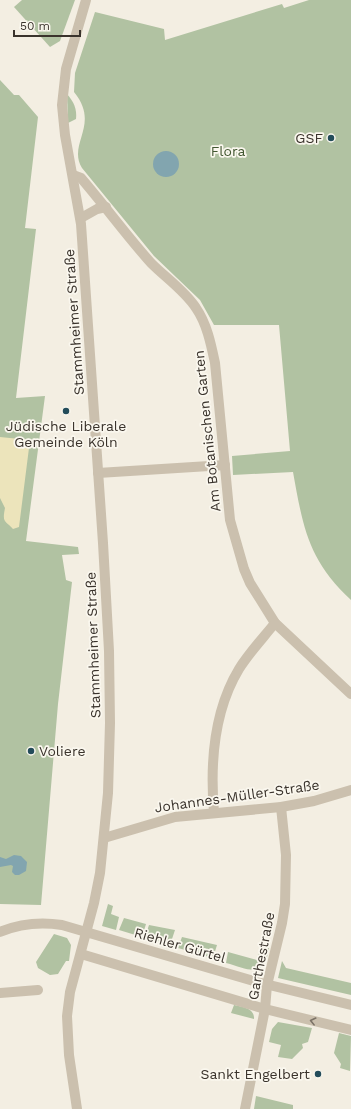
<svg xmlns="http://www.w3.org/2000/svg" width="351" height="1109" font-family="'Work Sans',sans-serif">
<rect width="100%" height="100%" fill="#f3eee2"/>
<g fill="#b1c2a2">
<polygon points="22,0 75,0 60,41 50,47 14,7"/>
<path d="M309 0H351V600C308 560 303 527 293 472L233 475 232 456 290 451 279 325H214L200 300 154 256 82 168C67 143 101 125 74 92L75 73 95 12 164 29 165 40 282 4 284 8Z"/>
<polygon points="0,80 14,95 19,95 38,117 25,228 36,229 16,398 45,396 26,541 78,547 79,554 62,555 66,580 72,582 58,704 41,905 0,904"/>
<path d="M67 94C74 102 77 109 76 119L68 123Z"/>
<polygon points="108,904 113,906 111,914 119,917 116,930 102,926"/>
<polygon points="124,918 146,924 142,937 119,930"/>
<polygon points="149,925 175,930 170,945 145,937"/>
<polygon points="54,934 67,938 71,945 69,961 66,961 58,974 50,975 38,968 36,962"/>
<polygon points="182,937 217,945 213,958 178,948"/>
<path d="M261 946 269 948C264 980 249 969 226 963L228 952 257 960Z"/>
<polygon points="282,961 286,968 351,983 351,995 278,978"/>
<path d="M234 1005C242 1007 255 1008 254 1019L231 1013Z"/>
<polygon points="278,1022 312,1028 308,1042 302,1044 303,1048 292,1059 278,1057 281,1045 269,1042 272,1029"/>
<polygon points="339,1033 351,1036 350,1071 340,1068 341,1064 334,1053"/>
<polygon points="256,1096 293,1105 293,1109 254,1109"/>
</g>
<path fill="#ece4bb" d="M0 437 30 440 19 527 13 529C5 520 2 523 5 508L0 498Z"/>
<g fill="#82a5af">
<circle cx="166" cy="164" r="13"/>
<polygon points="14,855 21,856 27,862 26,871 19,875 15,875 12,872 13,866 11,865 0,867 0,857 6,859"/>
</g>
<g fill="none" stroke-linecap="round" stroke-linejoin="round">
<g stroke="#cbc0ae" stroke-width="10">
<path d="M73 175 81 178C105 206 127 236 151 263 166 278 185 291 196 308 207 324 211 344 215 363L230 520 244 569 250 583 275 623 351 694"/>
<polyline points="81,218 97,209 106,207"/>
<polyline points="98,473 225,465"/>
<path d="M214 812C210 764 213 712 239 669 249 653 263 638 275 623"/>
<polyline points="104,838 175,817 281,807 314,801 351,790"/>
<path d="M0 932C19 924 42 922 62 925L257 982 351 1005"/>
<polyline points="81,954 265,1009 351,1030"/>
<polyline points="0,993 38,990"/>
<polyline points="77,1109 69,1055 67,1016 70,992 94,903 100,873 108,793 110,723 109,651 103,543 81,224 65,135 62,105 66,69 86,0"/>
<polyline points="245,1109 265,1009 267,985 282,923 285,904 286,855 281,807"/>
</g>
</g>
<defs><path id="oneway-chevron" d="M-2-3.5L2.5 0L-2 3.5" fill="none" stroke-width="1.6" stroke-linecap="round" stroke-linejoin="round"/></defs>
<use stroke="#7b7266" href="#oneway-chevron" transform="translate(313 1021) rotate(-166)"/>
<g fill="#234c5a" stroke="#faf7ee" stroke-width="1.5">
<circle cx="331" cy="138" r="4"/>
<circle cx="66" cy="411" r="4"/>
<circle cx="31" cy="751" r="4"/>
<circle cx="318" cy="1074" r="4"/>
</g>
<g text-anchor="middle" stroke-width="3.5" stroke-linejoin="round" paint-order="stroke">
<g font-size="14" fill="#3a332c" stroke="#faf7ee" text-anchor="end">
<text x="323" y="143">GSF</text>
<text x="66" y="431" text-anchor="middle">Jüdische Liberale<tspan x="66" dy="16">Gemeinde Köln</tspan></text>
<text x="39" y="756" text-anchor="start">Voliere</text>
<text x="310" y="1079">Sankt Engelbert</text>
</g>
<g font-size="14" fill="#425731" stroke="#faf7ee">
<text x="228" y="156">Flora</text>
</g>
<g font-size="14" fill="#3a332c" stroke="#faf7ee">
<text transform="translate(74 322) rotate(-94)" y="5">Stammheimer Straße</text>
<text transform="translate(207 431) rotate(-96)" y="5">Am Botanischen Garten</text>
<text transform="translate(93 645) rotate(-92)" y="5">Stammheimer Straße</text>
<text transform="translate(237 796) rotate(-8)" y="5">Johannes-Müller-Straße</text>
<text transform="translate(180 945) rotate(16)" y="5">Riehler Gürtel</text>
<text transform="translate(261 956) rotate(-79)" y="5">Garthestraße</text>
</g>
</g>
<path d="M14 30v6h66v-6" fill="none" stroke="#3a332c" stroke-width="2"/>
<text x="20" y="30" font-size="12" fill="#3a332c" stroke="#faf7ee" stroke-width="3" paint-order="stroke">50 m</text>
</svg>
